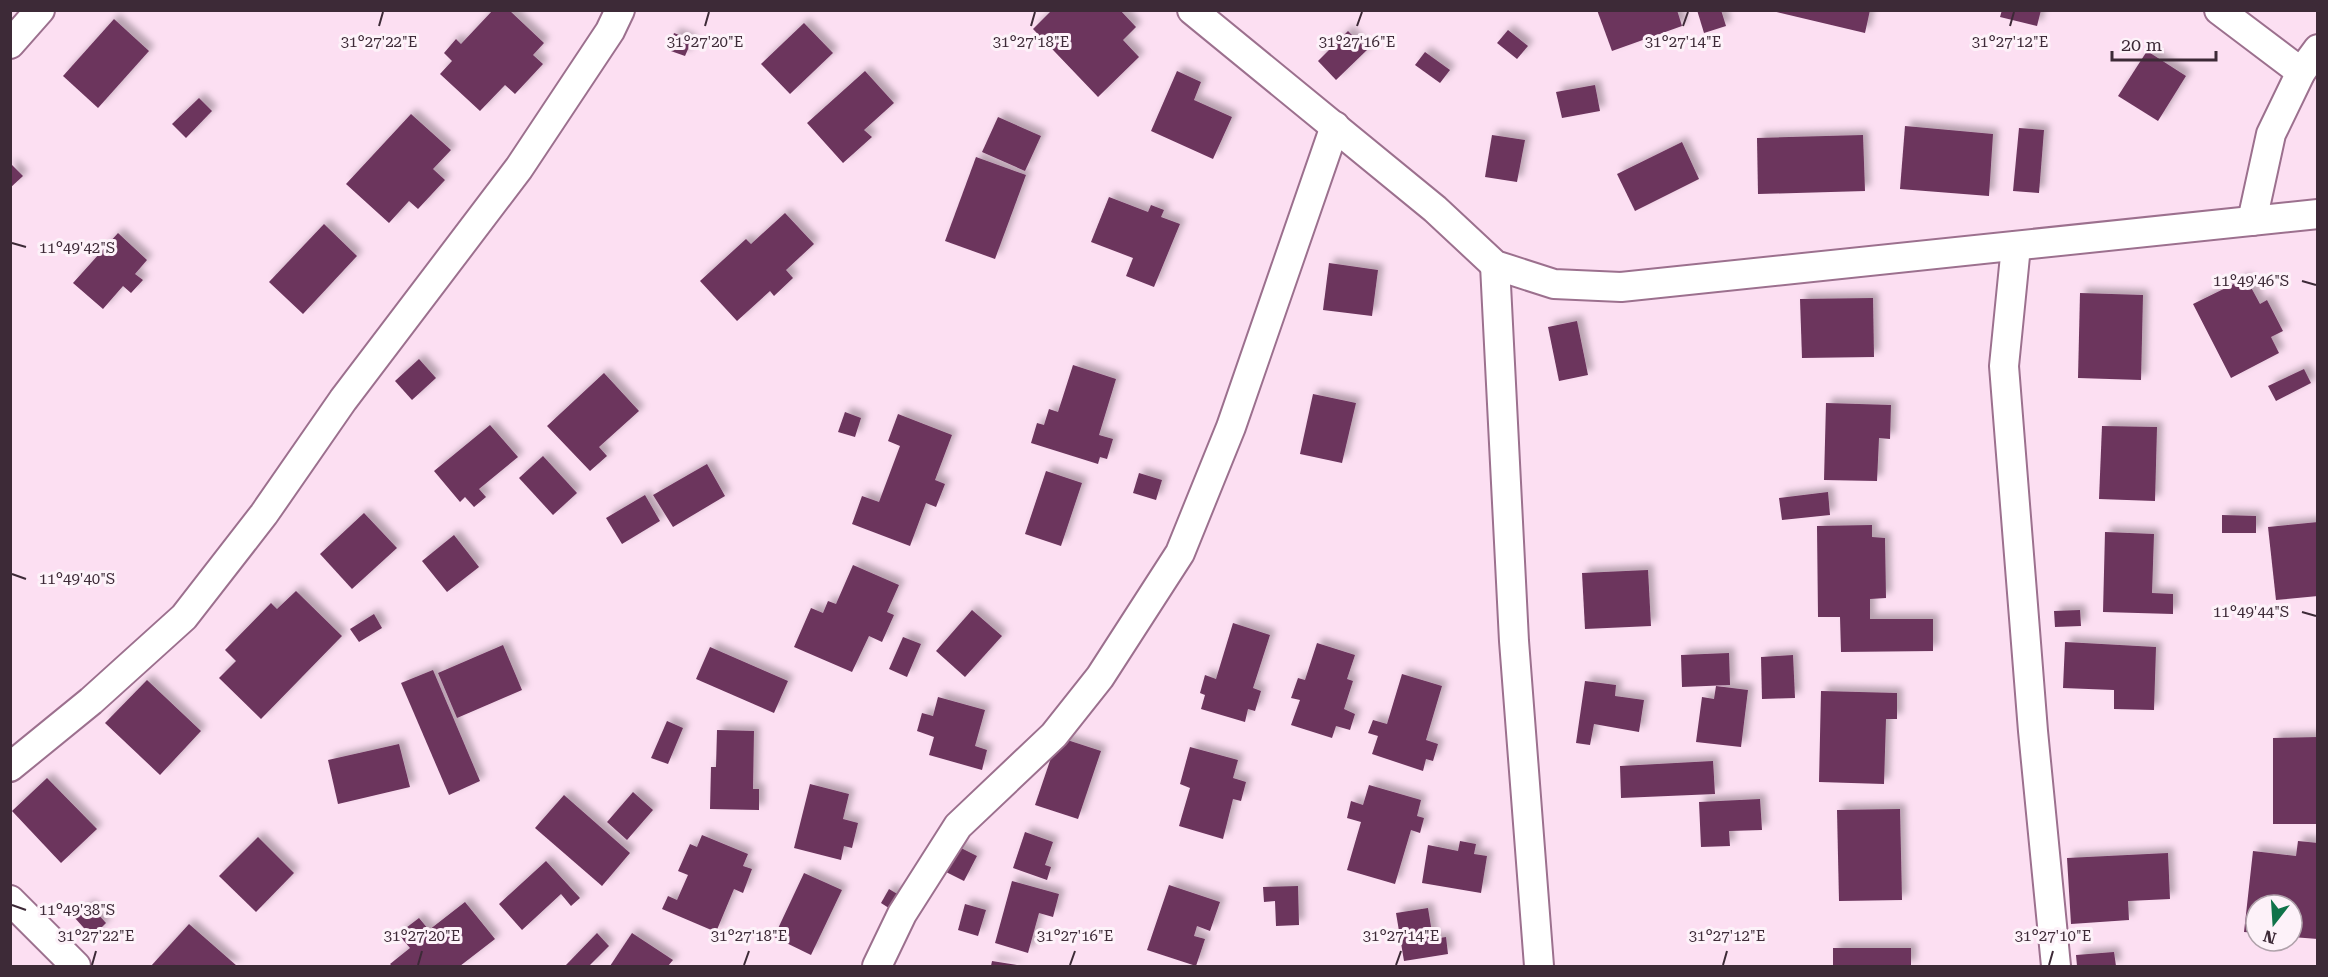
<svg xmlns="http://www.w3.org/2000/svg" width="2328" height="977" font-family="'Roboto Serif',serif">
<defs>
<filter id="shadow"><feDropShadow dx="5.5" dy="-5.5" stdDeviation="3" flood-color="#0004"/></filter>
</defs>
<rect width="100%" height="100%" fill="#fcdff2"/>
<g fill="#6c345d" filter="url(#shadow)">
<polygon points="493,10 509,10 544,43 533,55 543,64 515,94 505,85 480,111 440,74 452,61 444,53 456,39 461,44"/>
<polygon points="1052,10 1120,10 1136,27 1123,40 1139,57 1098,97 1033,29"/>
<polygon points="1597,10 1677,10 1682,26 1612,51"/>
<polygon points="1697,10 1721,10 1726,26 1704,33"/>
<polygon points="1768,10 1870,10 1865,33"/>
<polygon points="2002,10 2041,10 2037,26 2000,17"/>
<polygon points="114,19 149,51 98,108 63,76"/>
<polygon points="804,23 833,53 790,94 761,64"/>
<polygon points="1508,30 1528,46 1517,59 1497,43"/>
<polygon points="1348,31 1367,50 1336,80 1318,61"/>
<polygon points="674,33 692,40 685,56 668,50"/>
<polygon points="2147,51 2186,76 2158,121 2118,96"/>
<polygon points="1425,52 1450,70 1440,83 1415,65"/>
<polygon points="865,71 894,103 864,130 872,137 843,163 807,123"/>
<polygon points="1177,71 1201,82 1194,100 1232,117 1213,159 1151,131"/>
<polygon points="1595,85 1600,111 1562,118 1556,92"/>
<polygon points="199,98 212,111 186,138 172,124"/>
<polygon points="411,114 451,150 433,169 445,180 418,209 409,201 389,223 346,184"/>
<polygon points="998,117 1041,136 1025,171 982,152"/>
<polygon points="1905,126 1993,134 1989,196 1900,189"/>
<polygon points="2019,128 2044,130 2039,193 2013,191"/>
<polygon points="1492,135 1525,140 1517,182 1485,177"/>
<polygon points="1863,135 1865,191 1758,194 1757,138"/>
<polygon points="1682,142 1699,179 1635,211 1617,174"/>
<polygon points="976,157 1026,175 995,259 945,241"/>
<polygon points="10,163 23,176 10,188"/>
<polygon points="1109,197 1148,212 1151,205 1164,210 1161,217 1180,224 1154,287 1126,276 1133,258 1091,242"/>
<polygon points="785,213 814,244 786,270 793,278 774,296 770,291 737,321 700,281 746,239 751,244"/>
<polygon points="324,224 357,256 303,314 269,282"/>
<polygon points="118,233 147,260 135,274 143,280 131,293 123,286 103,309 73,283"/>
<polygon points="1329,263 1378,270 1372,316 1323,310"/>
<polygon points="2246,278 2260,304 2267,300 2283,331 2271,337 2279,353 2231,378 2193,304"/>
<polygon points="2080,293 2143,295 2141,380 2078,378"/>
<polygon points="1873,298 1874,357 1802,358 1800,299"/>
<polygon points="1577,321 1588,375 1559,381 1548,327"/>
<polygon points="419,359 436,378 412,400 395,381"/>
<polygon points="1073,365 1116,379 1099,435 1113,439 1107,459 1100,457 1098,464 1031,443 1037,423 1044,425 1049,409 1058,412"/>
<polygon points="2304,369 2311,383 2276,401 2268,386"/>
<polygon points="604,373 639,411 599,447 607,456 590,471 547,426"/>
<polygon points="1313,394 1356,403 1342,463 1300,454"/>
<polygon points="1826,403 1891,405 1890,439 1879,438 1877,481 1824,480"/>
<polygon points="845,412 861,418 855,437 838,432"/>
<polygon points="898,414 952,435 935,480 945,484 936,507 926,503 910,546 852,524 862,496 879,502 900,446 888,441"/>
<polygon points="490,425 518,457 479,489 486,497 474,507 465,497 460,502 434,471"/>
<polygon points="2102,426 2157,427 2155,501 2099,499"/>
<polygon points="543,456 577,493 553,515 519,478"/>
<polygon points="707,464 725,496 673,527 653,495"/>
<polygon points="1046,471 1082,483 1061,546 1025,534"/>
<polygon points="1139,473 1162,480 1156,500 1133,493"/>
<polygon points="1828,492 1830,515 1782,520 1779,498"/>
<polygon points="645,495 660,521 622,544 606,518"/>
<polygon points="364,513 397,548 352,589 320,554"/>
<polygon points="2222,515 2256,516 2256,533 2222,533"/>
<polygon points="2318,522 2318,596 2276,600 2268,527"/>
<polygon points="1872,525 1872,537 1885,538 1886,598 1870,599 1870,619 1933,619 1933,651 1841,652 1840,617 1818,617 1817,526"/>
<polygon points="2105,532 2154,534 2152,593 2173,594 2173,614 2103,612"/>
<polygon points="454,535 479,567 447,592 422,561"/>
<polygon points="853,565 899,585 887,612 894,615 882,642 869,636 852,672 794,647 811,608 823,613 828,601 836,604"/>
<polygon points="1648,570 1651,626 1585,629 1582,573"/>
<polygon points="296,591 342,636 261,719 219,678 236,661 225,650 271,603 277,609"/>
<polygon points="972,610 1002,636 965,677 936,651"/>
<polygon points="2080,610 2081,626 2055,627 2054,611"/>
<polygon points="374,614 382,628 359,642 350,629"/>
<polygon points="1233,623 1270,635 1253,688 1261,691 1255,711 1248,709 1245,722 1201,709 1205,695 1200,693 1205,675 1216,679"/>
<polygon points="903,637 921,644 907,677 889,669"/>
<polygon points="2065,642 2156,647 2154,710 2114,709 2114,690 2063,688"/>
<polygon points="1317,643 1355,655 1347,679 1353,681 1344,709 1355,714 1350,730 1336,726 1332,738 1291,725 1300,700 1291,698 1298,678 1305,680"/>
<polygon points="503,645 522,690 457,718 438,673"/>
<polygon points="710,647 788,681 774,713 696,679"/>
<polygon points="1729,653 1730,685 1682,687 1681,655"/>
<polygon points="1793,655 1795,698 1762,699 1761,657"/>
<polygon points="433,670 480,781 449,795 401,683"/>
<polygon points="1402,674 1442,686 1426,740 1438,744 1433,761 1426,759 1423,771 1372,754 1378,736 1368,733 1373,720 1387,724"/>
<polygon points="147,680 201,731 160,775 105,723"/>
<polygon points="1585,681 1616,685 1615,696 1644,700 1639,732 1594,724 1590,745 1576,743"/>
<polygon points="1716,686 1748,690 1741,747 1696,742 1702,697 1714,699"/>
<polygon points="1821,691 1897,693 1897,719 1886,719 1884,784 1819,782"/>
<polygon points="938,697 985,710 975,746 987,750 982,770 929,755 934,737 917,731 922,713 933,716"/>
<polygon points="667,721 683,728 668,764 651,758"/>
<polygon points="717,730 754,731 753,789 759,789 759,810 710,809 711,767 716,767"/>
<polygon points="1058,737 1101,751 1078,819 1035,805"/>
<polygon points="2318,737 2318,824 2273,824 2273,738"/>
<polygon points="399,744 410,787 338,804 328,760"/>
<polygon points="1190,747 1238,760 1233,778 1246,782 1241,801 1233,799 1223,839 1179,826 1190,788 1180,784"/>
<polygon points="1713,761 1715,794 1621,798 1620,766"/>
<polygon points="47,778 97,829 61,863 12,811"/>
<polygon points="810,784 849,794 843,819 858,823 852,848 844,846 841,860 794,848"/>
<polygon points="1369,785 1421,800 1417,816 1424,818 1420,833 1411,830 1395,884 1347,870 1361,822 1347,818 1351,801 1363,805"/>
<polygon points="633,792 653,810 627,840 607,822"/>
<polygon points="564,795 630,853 602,886 535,828"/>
<polygon points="1760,799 1762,830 1729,831 1730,846 1701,847 1699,802"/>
<polygon points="1900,809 1902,900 1839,901 1837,810"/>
<polygon points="1025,832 1053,842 1045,865 1051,867 1047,880 1013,868"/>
<polygon points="702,835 748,854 743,866 752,869 743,893 734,889 716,932 662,909 668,896 677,900 688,875 678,871 690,844 697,847"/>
<polygon points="258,837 294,873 256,912 219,876"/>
<polygon points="1460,841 1476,844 1474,854 1487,856 1481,893 1422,883 1428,845 1458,851"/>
<polygon points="2298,841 2318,843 2318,939 2292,937 2292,905 2256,905 2256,933 2244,932 2253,851 2296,856"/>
<polygon points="955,845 977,856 964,881 942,870"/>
<polygon points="2168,853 2170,899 2128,901 2129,920 2071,924 2067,858"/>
<polygon points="546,861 580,898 571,906 561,894 522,930 499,904"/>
<polygon points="804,873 842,890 811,955 774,937"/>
<polygon points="1012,881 1059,894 1053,917 1039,913 1028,953 995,943"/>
<polygon points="1169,885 1220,902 1210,931 1197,926 1194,936 1205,939 1196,966 1147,950"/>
<polygon points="1298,886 1299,925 1276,926 1275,901 1264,902 1263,887"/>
<polygon points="889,889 904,898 895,912 881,903"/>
<polygon points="465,902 495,939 460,966 392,966 390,964 410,948 398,934 419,918 429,930"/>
<polygon points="89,904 106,923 92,937 74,917"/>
<polygon points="965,904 986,910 978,936 958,930"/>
<polygon points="1428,908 1433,939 1446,937 1448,954 1404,961 1396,913"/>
<polygon points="189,924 237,966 151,966"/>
<polygon points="597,933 609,946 589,966 565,966"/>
<polygon points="632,933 673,960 668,966 610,966"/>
<rect x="1833" y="948" width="78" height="18"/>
<polygon points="2114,952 2116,966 2077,966 2076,955"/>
<polygon points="992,961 1017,965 1017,966 991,966"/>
</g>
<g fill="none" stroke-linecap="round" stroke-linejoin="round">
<defs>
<g id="street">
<polyline points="1192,10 1435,209 1495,265 1554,284 1621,287 2318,214"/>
<polyline points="2219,10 2301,72"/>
<polyline points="10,44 40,10"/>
<polyline points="2252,221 2271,134 2301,72 2318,49"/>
<polyline points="2016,246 2004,366 2033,731 2056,966"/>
<polyline points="1495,265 1514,641 1539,966"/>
<polyline points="10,767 91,701 184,617 264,514 343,400 519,168 610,31 620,10"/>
<polyline points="10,900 76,966"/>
<polyline points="877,966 902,914 958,826 1054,735 1100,677 1180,553 1231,427 1335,126"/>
</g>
</defs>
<use href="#street" stroke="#9c708e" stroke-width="32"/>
<use href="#street" stroke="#fff" stroke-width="28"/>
</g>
<path fill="none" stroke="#3d2a37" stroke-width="2" d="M379 26 383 12M705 26 709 12M1031 26 1035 12M1357 26 1362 12M1683 26 1688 12M2010 26 2014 12M12 243 26 247M2302 281 2316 285M12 574 26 579M2302 612 2316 616M12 905 26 910M92 965 96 951M418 965 422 951M744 965 749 951M1070 965 1075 951M1396 965 1401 951M1723 965 1727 951M2049 965 2053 951"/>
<g font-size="15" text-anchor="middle" fill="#3d2a37" stroke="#fdf2f9" stroke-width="6" stroke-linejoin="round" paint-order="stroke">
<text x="379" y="47">31°27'22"E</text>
<text x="705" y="47">31°27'20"E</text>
<text x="1031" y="47">31°27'18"E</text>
<text x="1357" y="47">31°27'16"E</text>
<text x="1683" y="47">31°27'14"E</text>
<text x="2010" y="47">31°27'12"E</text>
<text x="77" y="253">11°49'42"S</text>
<text x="2251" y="286">11°49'46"S</text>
<text x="77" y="584">11°49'40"S</text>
<text x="2251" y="617">11°49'44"S</text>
<text x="77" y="915">11°49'38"S</text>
<text x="96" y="941">31°27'22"E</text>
<text x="422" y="941">31°27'20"E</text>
<text x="749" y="941">31°27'18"E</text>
<text x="1075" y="941">31°27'16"E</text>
<text x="1401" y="941">31°27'14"E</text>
<text x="1727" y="941">31°27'12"E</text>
<text x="2053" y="941">31°27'10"E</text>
</g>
<rect width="2328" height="977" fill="none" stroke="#3d2a37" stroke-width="24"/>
<g transform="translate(2274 923) rotate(197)"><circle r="28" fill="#fdf2f9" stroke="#b0a2ab" stroke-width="1.5"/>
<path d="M0-4.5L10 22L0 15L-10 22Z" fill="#10734a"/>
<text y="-9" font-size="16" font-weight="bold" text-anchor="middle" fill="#3d2a37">N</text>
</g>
<path d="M2112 51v9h104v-9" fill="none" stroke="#3d2a37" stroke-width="3"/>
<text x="2121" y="51" font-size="18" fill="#3d2a37" stroke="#fdf2f9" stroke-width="4.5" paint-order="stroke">20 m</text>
</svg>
